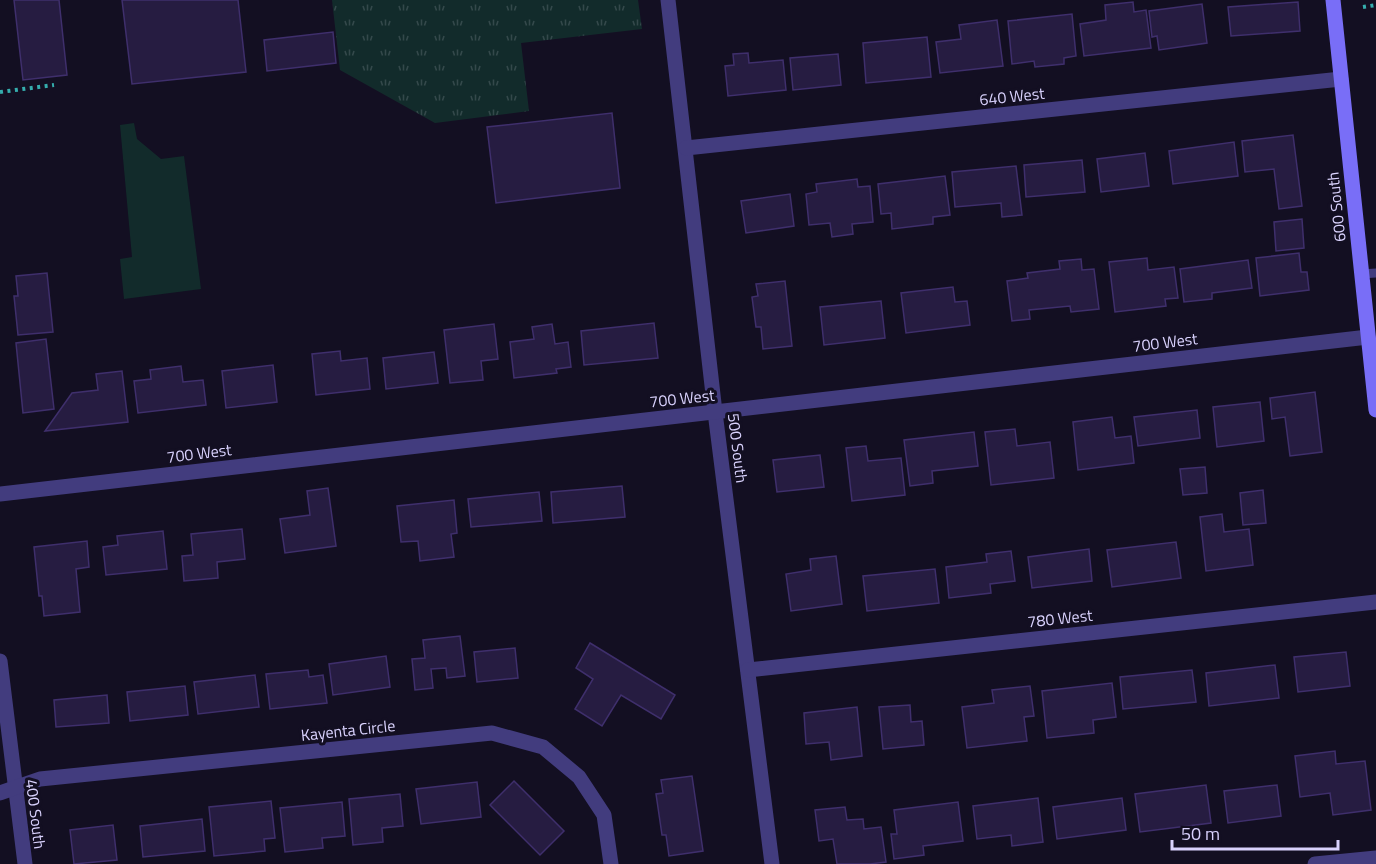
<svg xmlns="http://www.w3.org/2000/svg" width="1376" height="864" font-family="'Titillium Web',sans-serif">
<defs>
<pattern id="grass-tufts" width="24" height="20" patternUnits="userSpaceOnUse" patternTransform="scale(1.5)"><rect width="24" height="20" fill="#122b2b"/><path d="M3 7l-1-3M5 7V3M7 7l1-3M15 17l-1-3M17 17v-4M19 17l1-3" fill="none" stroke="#34494b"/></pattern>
</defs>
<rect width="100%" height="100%" fill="#130f22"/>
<polygon fill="url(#grass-tufts)" points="332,0 638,0 642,29 521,43 529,111 435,123 340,70"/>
<polygon fill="#122b2b" points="134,123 137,139 161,159 184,156 201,289 124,299 120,259 132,257 120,125"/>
<g fill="#261c41" stroke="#3f2f6c" stroke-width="1.5">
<polygon points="14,0 59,0 67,75 23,80"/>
<polygon points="122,0 238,0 246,72 132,84"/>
<polygon points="1133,2 1134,12 1146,10 1151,48 1084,56 1080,24 1106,20 1105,5"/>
<polygon points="1298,2 1300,31 1231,36 1228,7"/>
<polygon points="1202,4 1207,43 1159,50 1157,36 1152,37 1149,11"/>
<polygon points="1072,14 1076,56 1064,58 1064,64 1035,67 1034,61 1012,64 1008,21"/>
<polygon points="997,20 1003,66 940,73 936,42 961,39 959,25"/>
<polygon points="333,32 336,63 267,71 264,40"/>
<polygon points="927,37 931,77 866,83 863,43"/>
<polygon points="748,53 749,63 783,60 786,90 728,96 725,66 734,65 733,54"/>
<polygon points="838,54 841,85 793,90 790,58"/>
<polygon points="612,113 620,188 496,203 487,127"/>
<polygon points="1293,135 1302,206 1279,209 1274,169 1245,172 1242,141"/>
<polygon points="1234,142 1238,176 1173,184 1169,151"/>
<polygon points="1145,153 1149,186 1101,192 1097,159"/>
<polygon points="1082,160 1085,192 1026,197 1024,165"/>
<polygon points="1016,166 1022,215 1002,217 1001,203 955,207 952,172"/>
<polygon points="945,176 950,215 933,217 933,224 892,229 891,213 881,214 878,184"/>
<polygon points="857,179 858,187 870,186 873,222 852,224 853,234 832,237 830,223 809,225 806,194 817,192 816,184"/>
<polygon points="790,194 794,226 746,233 741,201"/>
<polygon points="1302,219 1304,248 1276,251 1274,222"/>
<polygon points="1299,253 1301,272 1307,272 1309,290 1260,296 1256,258"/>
<polygon points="1147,258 1148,270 1174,267 1178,298 1165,299 1166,306 1115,312 1109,262"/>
<polygon points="1081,259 1082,270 1094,269 1099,309 1071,312 1070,306 1029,310 1030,319 1012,321 1007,281 1028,278 1027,273 1060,269 1059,261"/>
<polygon points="1248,260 1252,288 1212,293 1212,299 1184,302 1180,269"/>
<polygon points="47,273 53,332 18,335 14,296 18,296 16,276"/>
<polygon points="785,281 792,346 763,349 761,327 756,327 752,297 758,296 756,284"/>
<polygon points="953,287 955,302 967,301 970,325 906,333 901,293"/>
<polygon points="881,301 885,338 824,345 820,307"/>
<polygon points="654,323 658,358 584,365 581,331"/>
<polygon points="494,324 498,359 481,361 483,380 450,383 444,330"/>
<polygon points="552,324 555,344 568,342 571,367 556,369 557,373 514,378 510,342 534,339 532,327"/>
<polygon points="46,339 54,409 23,413 16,343"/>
<polygon points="340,351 341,361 367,358 370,389 316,395 312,354"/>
<polygon points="434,352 438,383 386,389 383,358"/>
<polygon points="273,365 277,402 226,408 222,371"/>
<polygon points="181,366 183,382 203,380 206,405 138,413 134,381 151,379 150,370"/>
<polygon points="122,371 128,422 45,431 72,393 98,390 96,374"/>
<polygon points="1315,392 1322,452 1290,456 1285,417 1272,419 1270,398"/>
<polygon points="1260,402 1264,441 1217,447 1213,407"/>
<polygon points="1197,410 1200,438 1138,446 1134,417"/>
<polygon points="1112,417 1115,438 1131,436 1134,463 1078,470 1073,422"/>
<polygon points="1015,429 1017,446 1050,442 1054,478 991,485 985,432"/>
<polygon points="974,432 978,466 932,471 933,483 910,486 904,440"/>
<polygon points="866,446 868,461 901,458 905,495 852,501 846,448"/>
<polygon points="820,455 824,487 777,492 773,460"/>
<polygon points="1205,467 1207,493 1183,495 1180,469"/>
<polygon points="622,486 625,517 553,523 551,492"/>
<polygon points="328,488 336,546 285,553 280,519 310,515 307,491"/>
<polygon points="1263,490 1266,523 1243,525 1240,493"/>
<polygon points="539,492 542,521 471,527 468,499"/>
<polygon points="454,500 457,533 451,534 454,557 420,561 418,541 401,542 397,506"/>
<polygon points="1222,514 1224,532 1249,529 1253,565 1206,571 1200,517"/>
<polygon points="242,529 245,559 217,562 218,578 184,581 182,556 193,555 191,534"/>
<polygon points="163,531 167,569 106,575 103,547 118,545 117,536"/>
<polygon points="87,541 89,567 76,569 80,612 44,616 42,596 39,596 34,547"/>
<polygon points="1176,542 1181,578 1112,587 1107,550"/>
<polygon points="1089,549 1092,581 1032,588 1028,557"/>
<polygon points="1011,551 1015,581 990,584 991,593 949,598 946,567 987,562 986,554"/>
<polygon points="836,556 842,604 791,611 786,574 811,570 810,559"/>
<polygon points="935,569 939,603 867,611 863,576"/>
<polygon points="460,636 465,676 447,678 446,668 431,669 433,688 415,690 412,659 425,658 423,640"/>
<polygon points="590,643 675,695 661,719 621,695 602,726 575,709 593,679 576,668"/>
<polygon points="515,648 518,678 477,682 474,652"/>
<polygon points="1346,652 1350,686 1298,692 1294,657"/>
<polygon points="386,656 390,687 333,695 329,664"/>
<polygon points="1275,665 1279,698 1209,706 1206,673"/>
<polygon points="308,670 309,677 323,675 327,703 270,709 266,674"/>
<polygon points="1192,670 1196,702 1123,709 1120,677"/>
<polygon points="255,675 259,707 198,714 194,682"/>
<polygon points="1112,683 1116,717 1093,720 1094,733 1047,738 1042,691"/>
<polygon points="185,686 188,715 130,721 127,692"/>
<polygon points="1030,686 1034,716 1024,717 1027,741 967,748 962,707 994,703 992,690"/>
<polygon points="107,695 109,723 56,727 54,700"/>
<polygon points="910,705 911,722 922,721 924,745 883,749 879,707"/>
<polygon points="857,707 862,756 831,760 829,742 806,744 804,713"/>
<polygon points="1335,751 1336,764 1365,761 1371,810 1333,815 1330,793 1300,797 1295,756"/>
<polygon points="692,776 703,851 669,856 666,835 662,835 656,794 663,793 661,780"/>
<polygon points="514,781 564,831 540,855 490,805"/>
<polygon points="477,782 481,817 421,824 416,789"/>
<polygon points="1206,785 1211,823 1140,832 1135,794"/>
<polygon points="1277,785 1281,816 1228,823 1224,791"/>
<polygon points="400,794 403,826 382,828 383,842 353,845 349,799"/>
<polygon points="1038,798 1043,842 1012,846 1011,835 977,839 973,806"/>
<polygon points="1122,798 1126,830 1057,839 1053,807"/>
<polygon points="271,801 275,838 264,839 265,851 214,856 209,807"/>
<polygon points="342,802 345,836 322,838 323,848 285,852 280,808"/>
<polygon points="958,802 963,841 923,846 924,855 894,859 891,834 897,834 894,810"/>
<polygon points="845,807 847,820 863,819 864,829 881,827 886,862 870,864 837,864 833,839 819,841 815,810"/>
<polygon points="202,819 205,851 143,857 140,826"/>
<polygon points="113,825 117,860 74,864 70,830"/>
</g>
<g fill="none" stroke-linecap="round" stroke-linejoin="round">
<g stroke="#35adad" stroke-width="4" stroke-dasharray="3 4.5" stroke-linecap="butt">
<polyline points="1363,7 1376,5"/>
<polyline points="0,92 54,85"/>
</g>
<polyline stroke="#423c7e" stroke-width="9" points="1361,274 1376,273"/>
<g stroke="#423c7e" stroke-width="15">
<polyline points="668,0 715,412 772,864"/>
<polyline points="686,148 1341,79"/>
<polyline points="0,494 1368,337"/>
<polyline points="0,661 25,864"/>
<polyline points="748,670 1376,602"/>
<polyline points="0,793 40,779 492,733 543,747 579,777 604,815 611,864"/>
<polyline points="1315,864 1376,858"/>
</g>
<polyline stroke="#796ef7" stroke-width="15" points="1333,0 1376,410"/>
</g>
<g text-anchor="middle" stroke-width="6" stroke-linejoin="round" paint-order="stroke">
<g font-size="16" fill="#d9d2fd" stroke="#130f22">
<text transform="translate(1012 96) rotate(-6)" y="6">640 West</text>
<text transform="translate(1336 207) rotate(-96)" y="6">600 South</text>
<text transform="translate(1165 342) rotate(-7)" y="6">700 West</text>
<text transform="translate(682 398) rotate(-6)" y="6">700 West</text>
<text transform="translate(738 448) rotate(83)" y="6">500 South</text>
<text transform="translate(199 453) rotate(-7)" y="6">700 West</text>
<text transform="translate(1060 618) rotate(-6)" y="6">780 West</text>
<text transform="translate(348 730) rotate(-6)" y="6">Kayenta Circle</text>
<text transform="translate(36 814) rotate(83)" y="6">400 South</text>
</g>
</g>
<path d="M1172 840v9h166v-9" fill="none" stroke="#d9d2fd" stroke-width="3"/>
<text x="1181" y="840" font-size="18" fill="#d9d2fd" stroke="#130f22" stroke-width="4.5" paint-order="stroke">50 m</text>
</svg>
